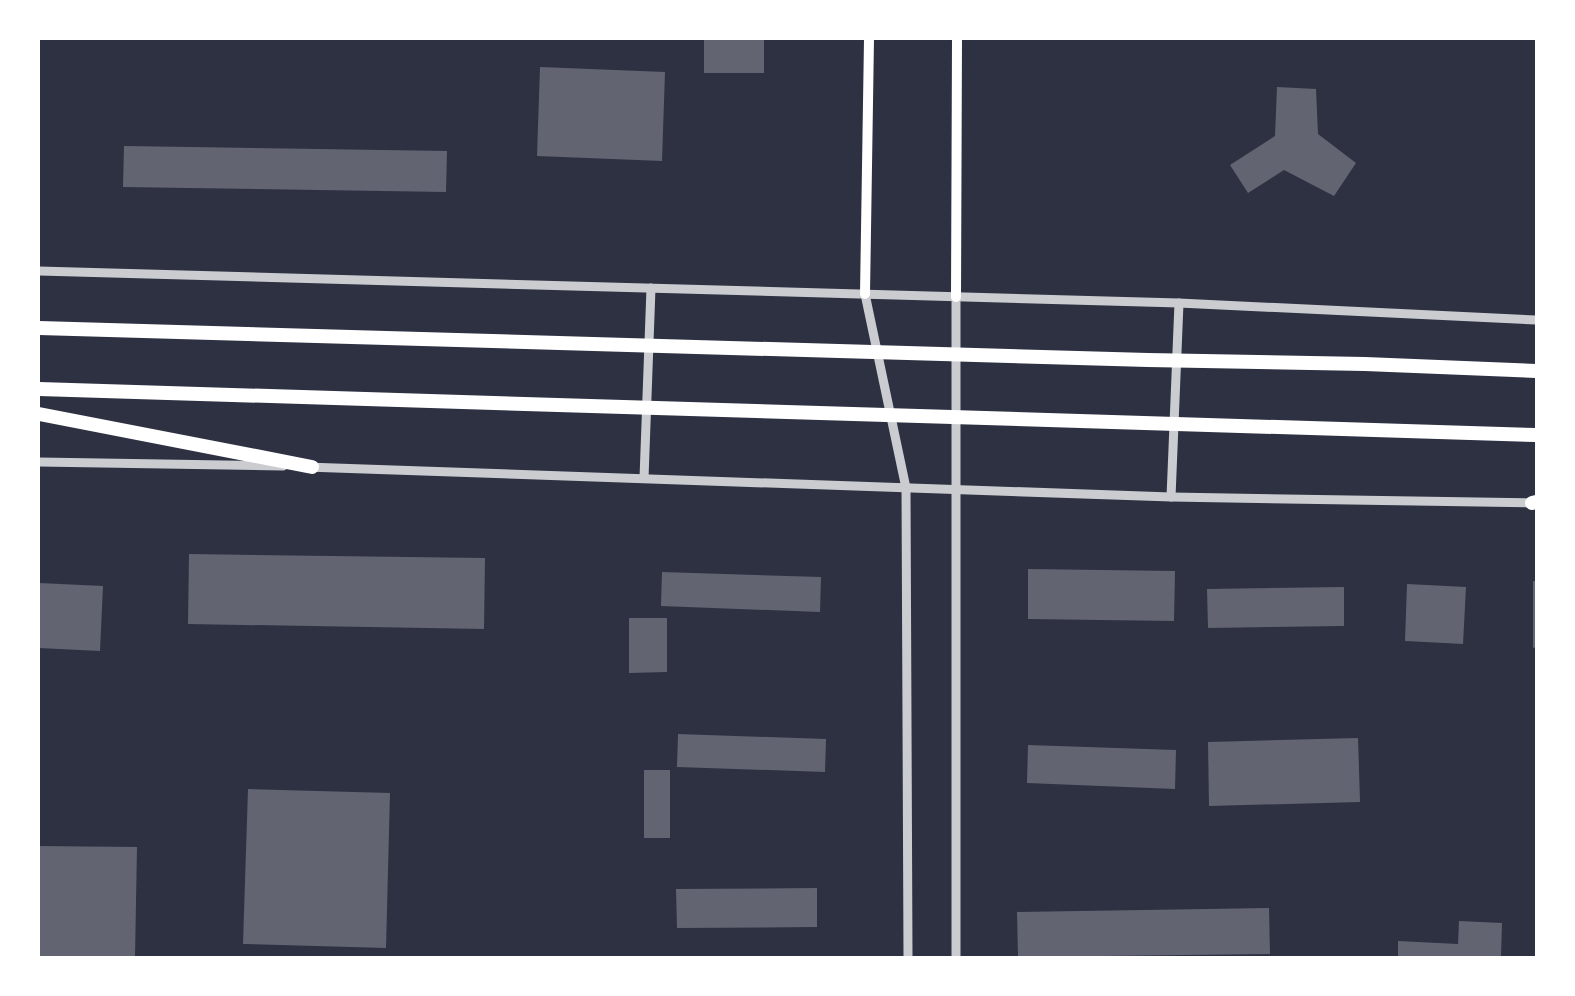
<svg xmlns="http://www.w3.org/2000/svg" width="1575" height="996" font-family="'Roboto Condensed',sans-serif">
<rect width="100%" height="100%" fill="#2d3142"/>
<g fill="#626471">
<rect x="704" y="39" width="60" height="34"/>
<polygon points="540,67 665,72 662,161 537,156"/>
<polygon points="1277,87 1316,89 1318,134 1356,163 1334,196 1284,170 1248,193 1230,165 1275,136"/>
<polygon points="124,146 447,151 446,192 123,187"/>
<polygon points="189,554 485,558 484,629 188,624"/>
<polygon points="1028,569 1175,571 1174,621 1028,619"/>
<polygon points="662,572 821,577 820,612 661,606"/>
<polygon points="1533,581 1536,581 1536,647 1533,648"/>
<polygon points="39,583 103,586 100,651 39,648"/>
<polygon points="1407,584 1466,587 1463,644 1405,641"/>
<polygon points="1344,587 1344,626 1208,628 1207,589"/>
<polygon points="629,618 667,618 667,672 629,673"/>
<polygon points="678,734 826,739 825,772 677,767"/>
<polygon points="1358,738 1360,802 1209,806 1208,742"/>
<polygon points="1028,745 1176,750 1175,789 1027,783"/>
<rect x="644" y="770" width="26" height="68"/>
<polygon points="248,789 390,793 386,948 243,944"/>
<polygon points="39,846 137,847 135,957 39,957"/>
<polygon points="817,888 817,927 677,928 676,889"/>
<polygon points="1269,908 1270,954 1018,957 1017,912"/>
<polygon points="1459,921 1502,923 1501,957 1398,957 1398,941 1458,944"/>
</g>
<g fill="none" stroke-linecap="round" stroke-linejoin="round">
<g stroke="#caccd0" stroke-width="9">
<polyline points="39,271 1179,303 1536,320"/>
<polyline points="865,294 906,488 908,957"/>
<polyline points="39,462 283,466"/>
<polyline points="306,467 1171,497 1535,503"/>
<polyline points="644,478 651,288"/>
<polyline points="1171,497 1179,303"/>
<polyline points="956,957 956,297"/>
</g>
<g stroke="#fff" stroke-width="10">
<polyline points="865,294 869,39"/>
<polyline points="956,297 957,39"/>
</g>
<g stroke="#fff" stroke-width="14">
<polyline points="39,328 1148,360 1365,364 1536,371"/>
<polyline points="39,389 1536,435"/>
<polyline points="39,414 312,467"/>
<polyline points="1532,503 1536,502"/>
</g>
</g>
<rect width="1575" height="996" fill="none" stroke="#ffffff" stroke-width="80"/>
</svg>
